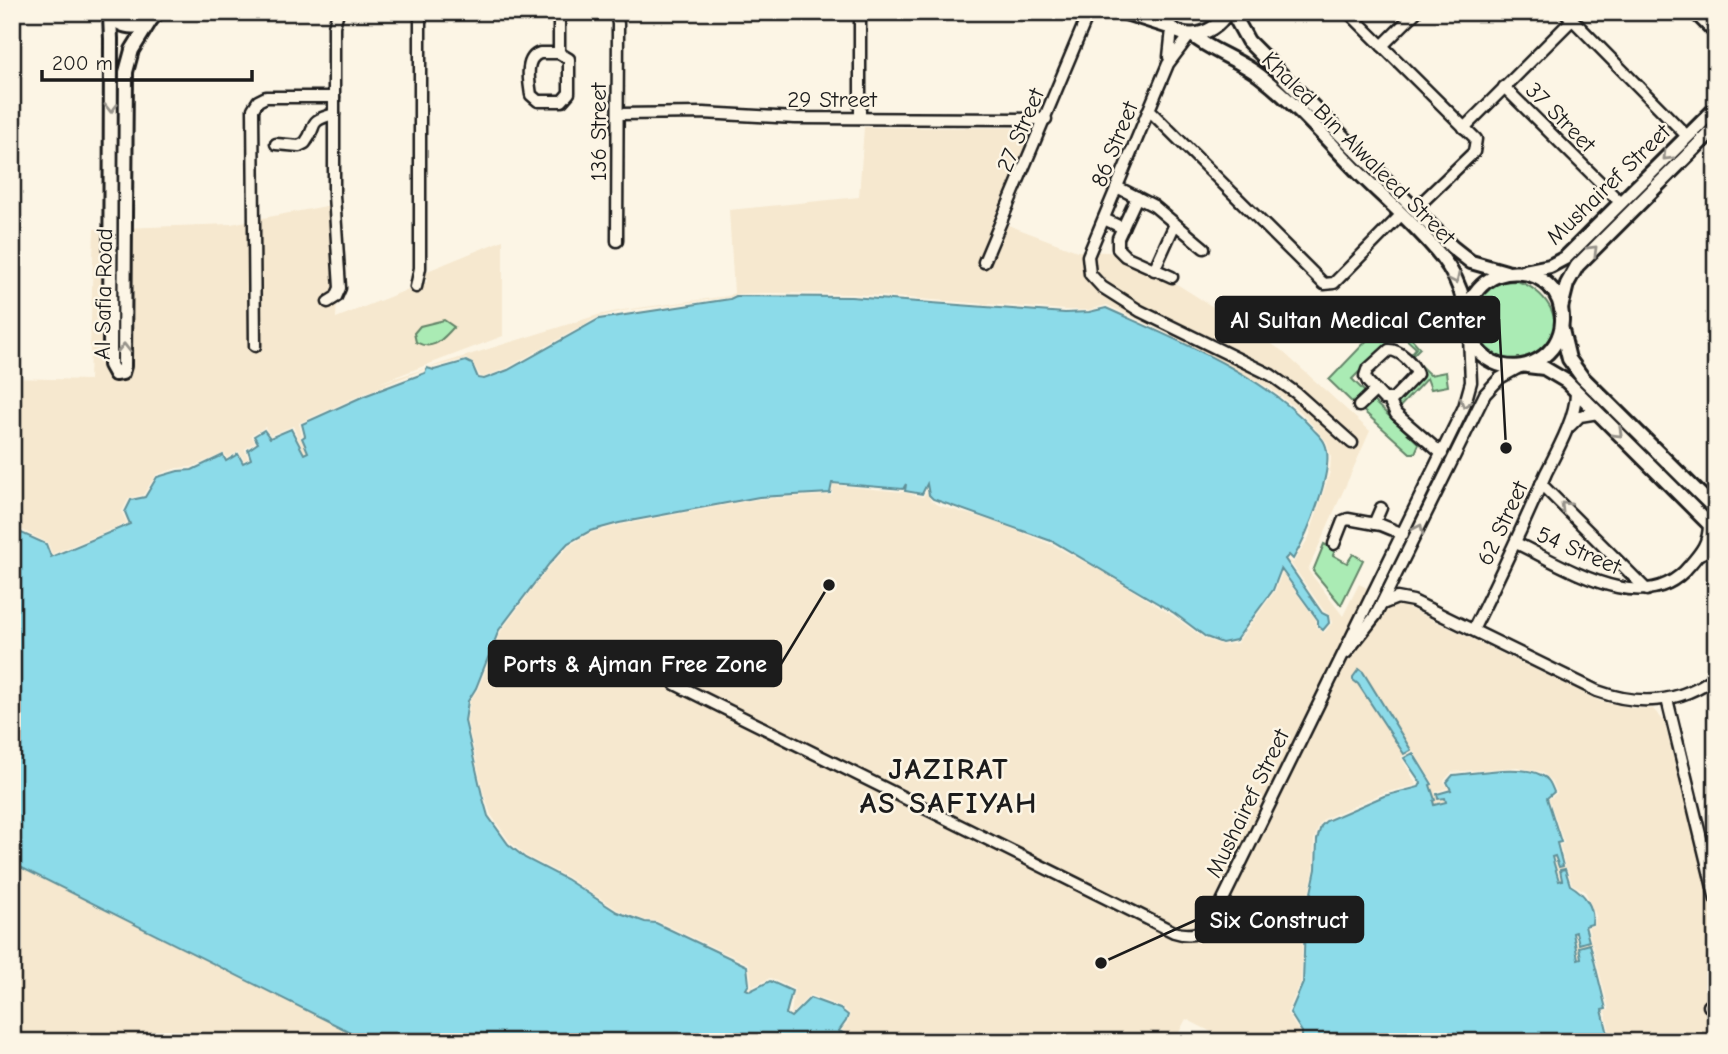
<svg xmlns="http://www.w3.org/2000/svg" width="1728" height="1054" font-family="'Comic Neue',sans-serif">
<rect width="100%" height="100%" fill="#fcf5e5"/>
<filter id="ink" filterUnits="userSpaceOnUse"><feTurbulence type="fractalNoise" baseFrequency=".0143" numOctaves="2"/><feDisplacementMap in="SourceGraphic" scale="14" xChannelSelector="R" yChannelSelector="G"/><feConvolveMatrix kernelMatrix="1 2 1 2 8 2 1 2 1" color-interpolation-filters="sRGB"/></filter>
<g filter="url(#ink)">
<g fill="#f6e8cf">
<polygon points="864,127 1011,128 1037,136 1005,204 1008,225 1077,251 1109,252 1172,281 1281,350 1370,431 1308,570 1343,616 1359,584 1600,701 1632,708 1653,709 1664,721 1716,916 1716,1042 1612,1042 1605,1011 1609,1010 1592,943 1579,947 1579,958 1574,934 1578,945 1591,941 1588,927 1594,926 1596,916 1585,891 1572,884 1567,868 1558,870 1559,879 1553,858 1558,868 1565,866 1560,845 1564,843 1549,799 1557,793 1552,781 1542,772 1517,767 1452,772 1444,781 1448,788 1435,792 1437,800 1445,799 1445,801 1434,804 1431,786 1434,784 1413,750 1401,757 1417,785 1383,793 1324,819 1319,825 1314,840 1314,869 1303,921 1301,982 1287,1013 1300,1033 1299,1042 1231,1042 1186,1019 1174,1042 865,1042 842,1030 848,1022 850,1014 841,1007 810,995 791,1014 794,989 770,978 750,988 752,985 749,964 657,921 645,920 618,910 567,877 526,856 510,842 491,815 484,794 467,721 470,701 478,689 501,631 550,566 570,545 591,533 620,525 759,499 832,495 833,485 903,492 923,497 926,492 931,501 941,506 995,522 1053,545 1101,571 1172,615 1205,639 1222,645 1237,643 1275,591 1282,573 1316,620 1316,627 1324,633 1332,623 1330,615 1324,611 1288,559 1293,563 1309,537 1330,472 1331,457 1327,442 1301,412 1271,389 1167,333 1107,305 1088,310 1065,310 852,294 770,293 736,294 730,297 623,311 598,317 507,368 484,377 480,376 473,363 466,359 425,369 363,394 299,423 302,435 300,437 306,451 304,452 293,426 270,435 265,427 251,435 255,442 245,449 248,458 244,460 239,451 227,458 224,453 192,467 177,468 156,475 143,495 129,498 122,512 127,523 52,554 48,543 22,530 22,521 12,516 12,378 89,380 94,229 231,224 342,203 336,318 427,282 425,272 503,240 503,336 379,383 598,315 623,310 729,296 734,293 729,210 859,197"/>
<polygon points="12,863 161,938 370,1042 12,1042"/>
</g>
<g fill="#aaebb4" stroke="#638468" stroke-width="2">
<path d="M1516 281C1544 288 1569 322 1545 348 1539 354 1529 359 1522 363L1487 357 1470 325C1477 298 1484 281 1516 281Z"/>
<polygon points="1384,318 1399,331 1352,379 1365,392 1354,404 1329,380 1376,331 1374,328"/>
<path d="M444 320 454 327C443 338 434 352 416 342L414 333 420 326Z"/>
<polygon points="1417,321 1422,325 1411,338 1420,348 1411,357 1430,375 1446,372 1448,386 1431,389 1427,378 1396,411 1391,405 1423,372 1408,358 1416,348 1403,336"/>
<polygon points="1370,398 1419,444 1415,453 1410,453 1359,407"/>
<polygon points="1324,544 1335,550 1333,555 1347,563 1353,554 1363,560 1341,605 1313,571"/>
</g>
<g fill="#8cdbe9" stroke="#5f8f97" stroke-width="2">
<path d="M736 296 851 297 1065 313 1089 312 1106 308C1172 338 1263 374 1312 428 1316 433 1323 438 1325 444 1336 468 1306 537 1293 559L1289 555 1285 559 1322 613 1328 616 1329 623 1323 630 1318 626V620L1281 569 1273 590 1236 640 1222 643 1206 637 1174 613 1054 542 933 499 929 495 927 484 922 494 905 491 906 484 903 489 832 483 830 493 759 497 619 523 590 531 568 543 549 564 499 630 476 688 468 701 465 721 482 795 488 816 508 844 525 858 566 879 617 912 645 922 656 923 747 966 749 984 746 989 750 991 770 981 792 991 786 1014 791 1017 810 998 840 1009 848 1015 846 1021 839 1031 860 1042H370L12 863V519L20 522 19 532 46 544 51 557 130 524 125 512 131 500 145 497 157 477 178 471 192 470 223 455 226 461 238 454 243 463 251 459 248 450 258 443 254 436 264 430 270 438 291 429 304 454 308 452 302 438 305 436 302 424 364 396 425 373 427 368 434 370 466 361 472 364 478 378 484 379 508 370 599 319 730 299Z"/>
<polygon points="1359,669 1363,672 1411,750 1404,754 1358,684 1353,680 1353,677"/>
<path d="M1413 753 1432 784 1430 785 1435 800 1433 801 1434 805 1446 802 1445 798 1438 799 1437 794 1451 790 1447 782 1453 775C1478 773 1520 764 1541 775 1549 778 1551 785 1554 792L1547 798 1561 842 1557 843 1563 866 1559 867 1555 856 1552 857 1559 881 1562 880 1560 870 1565 869 1570 885C1584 893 1595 907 1592 924L1585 926 1589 941 1579 944 1576 932 1573 933 1578 959 1581 958 1579 947 1590 944 1606 1009 1602 1010 1610 1042H1302V1032L1290 1013 1303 983 1305 921 1316 869 1317 840 1321 826 1326 821 1384 796 1419 787 1421 783 1404 758Z"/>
</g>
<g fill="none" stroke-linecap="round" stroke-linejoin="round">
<defs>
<g id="minor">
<polyline points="616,12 618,24 617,241"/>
<polyline points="1348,12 1476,139 1474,152 1415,209"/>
<polyline points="1565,12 1687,136"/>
<polyline points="1190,35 1168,64 1088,256 1090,274 1102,287 1140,311 1271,375 1296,393 1352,443"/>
<polyline points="1382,46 1416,12"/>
<path d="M540 53H559L569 59V93L562 101H538L531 95C529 81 524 58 540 53Z"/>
<polyline points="559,53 559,12"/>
<polyline points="1169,57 1172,29"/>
<polyline points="1504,87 1621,203"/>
<polyline points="1149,110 1324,284 1334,283 1338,279 1401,215"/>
<polyline points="618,114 703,113 795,118 1046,119"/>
<polyline points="860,118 860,12"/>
<polyline points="1464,128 1572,20"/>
<path d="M276 144 299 146 305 143C319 125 305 122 334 114"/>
<polyline points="1117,187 1154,206 1204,248"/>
<polyline points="1137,197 1118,238 1118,249 1125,256 1172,277"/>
<polyline points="1104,219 1123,228"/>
<polyline points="984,262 1089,12"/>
<polyline points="1154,270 1175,224"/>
<polyline points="416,287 420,268 420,12"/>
<polyline points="328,302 336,297 340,288 334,195 334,26 338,12"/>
<polyline points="255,346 253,109 258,101 266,97 334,97"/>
<path d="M1389 350C1400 350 1413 363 1417 374L1393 399H1384L1368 382 1365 376 1367 370Z"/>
<polyline points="1389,400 1396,414 1442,454"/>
<polyline points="1359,406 1376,390"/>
<polyline points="1570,426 1580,416 1598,413"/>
<polyline points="1541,484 1647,590"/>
<polyline points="1374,524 1381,508"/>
<path d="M1516 543C1563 565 1645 621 1689 566 1701 552 1709 543 1709 524"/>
<polyline points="1334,544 1343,521 1348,519 1381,525 1403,534"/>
<polyline points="1700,554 1716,547"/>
<path d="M1382 604 1397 598 1413 601 1597 691C1638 706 1680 704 1716 676"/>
<path d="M1473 630C1499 578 1523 526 1546 473 1557 451 1576 417 1576 393"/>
<polyline points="1346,653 1376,615 1485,394 1500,378 1518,368"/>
<path d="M675 684 1174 932C1192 938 1206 933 1215 916L1464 407 1471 382 1469 336"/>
<polyline points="1667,699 1716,900"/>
<polyline points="1709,1006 1716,1004"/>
</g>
<g id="major">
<polyline points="1122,12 1169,27"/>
<path d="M1159 12C1173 44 1212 40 1227 12"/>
<polyline points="1232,12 1248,41 1452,247 1471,262 1506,272"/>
<polyline points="1695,12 1716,33"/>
<polyline points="1712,12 1716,16"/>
<path d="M109 14C124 32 144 30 158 12"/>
<polyline points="110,16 111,39 110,365 115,374 122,373 124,366 126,72 132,50 150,21"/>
<path d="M1192 35C1212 52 1239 59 1260 76 1296 104 1327 140 1359 173 1386 200 1417 226 1441 256 1452 270 1460 286 1464 303 1470 327 1468 350 1493 362 1523 377 1561 355 1562 321 1564 260 1474 254 1467 317"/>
<polyline points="1525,271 1550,266 1565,258 1716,108"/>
<polyline points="1561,308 1567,284 1577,266 1716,127"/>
<polyline points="1562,330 1569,359 1582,377 1716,510"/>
<polyline points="1527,366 1544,368 1566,381 1716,531"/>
</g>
</defs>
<use href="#minor" stroke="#1c1c1c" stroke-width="15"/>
<use href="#major" stroke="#1c1c1c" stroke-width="18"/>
<use href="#minor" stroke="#fcf5e5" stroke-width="10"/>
<use href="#major" stroke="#fcf5e5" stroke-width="12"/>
</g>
<defs><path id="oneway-chevron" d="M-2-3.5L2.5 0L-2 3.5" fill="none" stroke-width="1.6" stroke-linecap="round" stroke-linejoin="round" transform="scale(1.75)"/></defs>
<g stroke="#97938b">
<use href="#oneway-chevron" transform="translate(111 108) rotate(90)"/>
<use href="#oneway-chevron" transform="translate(1667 156) rotate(135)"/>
<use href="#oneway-chevron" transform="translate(1593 250) rotate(-45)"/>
<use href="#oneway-chevron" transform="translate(1455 279) rotate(64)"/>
<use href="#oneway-chevron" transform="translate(124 348) rotate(-90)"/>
<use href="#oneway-chevron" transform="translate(1465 403) rotate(109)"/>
<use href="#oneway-chevron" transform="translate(1618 433) rotate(44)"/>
<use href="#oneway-chevron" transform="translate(1565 506) rotate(-135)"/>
<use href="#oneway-chevron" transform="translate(1419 529) rotate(-64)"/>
</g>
</g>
<g text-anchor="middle" stroke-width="5" stroke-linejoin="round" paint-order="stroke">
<g font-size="23" fill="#1c1c1c" stroke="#fcf5e5">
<text x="832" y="107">29 Street</text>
<text transform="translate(1561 117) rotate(45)" y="8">37 Street</text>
<text transform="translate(1020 130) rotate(-67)" y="8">27 Street</text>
<text transform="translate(598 132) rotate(-90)" y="8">136 Street</text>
<text transform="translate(1114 144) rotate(-68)" y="8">86 Street</text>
<text transform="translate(1359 148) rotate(45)" y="8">Khaled Bin Alwaleed Street</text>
<text transform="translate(1608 184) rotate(-44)" y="8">Mushairef Street</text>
<text transform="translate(103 294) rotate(-89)" y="8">Al Safia Road</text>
<text transform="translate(1502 523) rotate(-65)" y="8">62 Street</text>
<text transform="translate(1579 550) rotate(23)" y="8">54 Street</text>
<text transform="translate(1247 803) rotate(-64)" y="8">Mushairef Street</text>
</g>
<g font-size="30" font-weight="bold" letter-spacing="2" fill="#1c1c1c" stroke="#fcf5e5">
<text x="949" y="779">JAZIRAT<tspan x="949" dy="34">AS SAFIYAH</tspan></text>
</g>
</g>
<path fill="none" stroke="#1c1c1c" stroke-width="2.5" d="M1506 448L1499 319M829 585L781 664M1101 963L1196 920"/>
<g fill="#1c1c1c" stroke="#fcf5e5" stroke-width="2.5">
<circle cx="1506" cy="448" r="7"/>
<circle cx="829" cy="585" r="7"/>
<circle cx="1101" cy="963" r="7"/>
</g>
<g fill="#1c1c1c" stroke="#1c1c1c" stroke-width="2.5">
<rect x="1216" y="297" width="283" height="45" rx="7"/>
<rect x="489" y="641" width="292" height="45" rx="7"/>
<rect x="1196" y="897" width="167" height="45" rx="7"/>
</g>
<g font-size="24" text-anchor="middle" font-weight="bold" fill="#fff">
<text x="1358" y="328">Al Sultan Medical Center</text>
<text x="635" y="672">Ports &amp; Ajman Free Zone</text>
<text x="1279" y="928">Six Construct</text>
</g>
<rect width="1728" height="1054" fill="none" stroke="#fcf5e5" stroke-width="42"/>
<rect x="21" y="21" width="1686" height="1012" fill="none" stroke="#1c1c1c" stroke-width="2.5" filter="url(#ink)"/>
<path d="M42 70v10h210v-10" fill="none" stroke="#1c1c1c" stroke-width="3.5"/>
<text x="52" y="70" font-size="21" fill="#1c1c1c" stroke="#fcf5e5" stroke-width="5" paint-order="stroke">200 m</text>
</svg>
